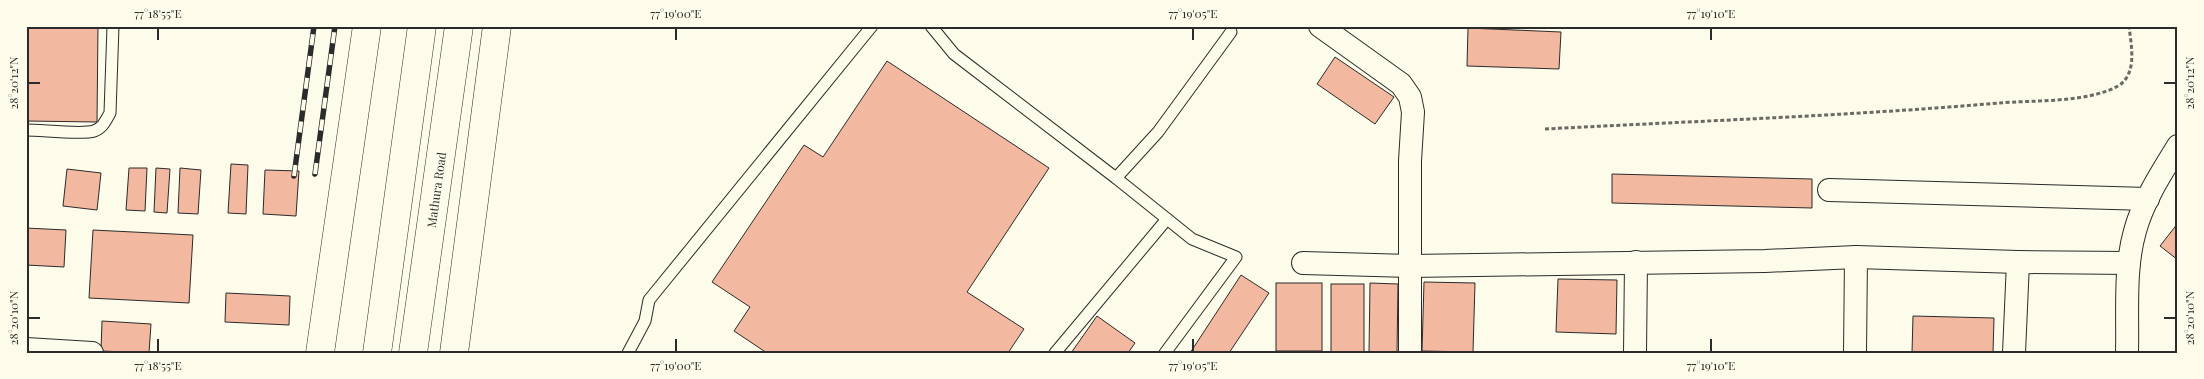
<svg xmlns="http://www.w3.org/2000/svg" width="2204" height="379" font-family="'Playfair Display',serif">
<rect width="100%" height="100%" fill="#fdfbea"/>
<g fill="#f2b8a0" stroke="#2b2b2b">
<polygon points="26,26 98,26 97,122 26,121"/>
<polygon points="1468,28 1561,32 1559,69 1467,66"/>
<polygon points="1335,57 1394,97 1375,124 1317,84"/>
<polygon points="887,61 1049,168 967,292 1024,329 1008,353 767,353 734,331 750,307 712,282 804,145 823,157"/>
<polygon points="231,164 248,165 246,214 228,213"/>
<polygon points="129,168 147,168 145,211 126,210"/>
<polygon points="156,168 170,169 167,213 154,212"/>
<polygon points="180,168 201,170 198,214 178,213"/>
<polygon points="67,169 101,173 97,210 63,206"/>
<polygon points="265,170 299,171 296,216 263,214"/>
<polygon points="1612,174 1812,179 1812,208 1612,203"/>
<polygon points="2178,223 2178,260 2160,246"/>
<polygon points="26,228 66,230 64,267 26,265"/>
<polygon points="93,230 193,235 189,303 89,298"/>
<polygon points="1241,275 1269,293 1229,353 1190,353"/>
<polygon points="1558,279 1617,280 1616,334 1556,332"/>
<polygon points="1424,282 1475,283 1473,352 1422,351"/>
<rect x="1276" y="283" width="46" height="68"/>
<polygon points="1370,283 1398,284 1397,353 1369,353"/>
<rect x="1331" y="284" width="33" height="69"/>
<polygon points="226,293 290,296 289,325 225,322"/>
<polygon points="1097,316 1135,343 1128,353 1071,353"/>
<polygon points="1913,316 1994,318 1993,353 1912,353"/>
<polygon points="102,321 151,324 149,353 101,351"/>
</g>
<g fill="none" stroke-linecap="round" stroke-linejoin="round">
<defs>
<g id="lane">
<polyline points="931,26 954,54 1116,178 1192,239 1236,257 1165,353"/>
<path d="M26 130C42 130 82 135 94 131 103 128 106 120 110 113L113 26"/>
<polyline points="1116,178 1158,132 1231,32"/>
<polyline points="628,353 645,321 649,300 872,26"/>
<polyline points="1055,353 1167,219"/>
</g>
<g id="street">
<polyline points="1320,26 1401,84 1410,97 1413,112 1410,161 1410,353"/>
<polyline points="1829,190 2148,199"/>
<polyline points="1303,263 1410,266 1765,261 1856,257 2018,262 2129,263"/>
<polyline points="26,349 92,353"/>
<polyline points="1635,353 1636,262"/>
<polyline points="1855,353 1856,257"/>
<polyline points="2014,353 2018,262"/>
<path d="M2127 353C2128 313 2124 269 2135 231 2143 201 2162 172 2178 146"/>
</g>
<g id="secondary">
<polyline points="320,353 367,26"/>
<polyline points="454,353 497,26"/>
</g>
<g id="highway">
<polyline points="377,353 422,26"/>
<polyline points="413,353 459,26"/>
</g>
</defs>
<use href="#lane" stroke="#2b2b2b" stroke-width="13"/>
<use href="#street" stroke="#2b2b2b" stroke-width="24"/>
<use href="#secondary" stroke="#2b2b2b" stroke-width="29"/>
<use href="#highway" stroke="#2b2b2b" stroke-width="29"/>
<path stroke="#6a6964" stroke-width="3" stroke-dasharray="4 2.5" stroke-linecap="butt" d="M1545 129C1696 121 1848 116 1999 103 2034 100 2087 103 2118 86 2138 74 2131 45 2129 26"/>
<use href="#lane" stroke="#fdfbea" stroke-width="11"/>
<use href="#street" stroke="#fdfbea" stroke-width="22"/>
<use href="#secondary" stroke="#fdfbea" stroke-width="28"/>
<use href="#highway" stroke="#fdfbea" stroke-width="28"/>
<defs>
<g id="rail">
<polyline points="315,174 335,26"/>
<polyline points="294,176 314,26"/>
</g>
</defs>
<use href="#rail" stroke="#2b2b2b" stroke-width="5.5"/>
<use href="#rail" stroke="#fdfbea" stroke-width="4" stroke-dasharray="11" stroke-linecap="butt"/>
</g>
<path fill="none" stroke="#2b2b2b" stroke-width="2" d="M158 28V40M676 28V40M1193 28V40M1711 28V40M28 83H40M2164 83H2176M28 318H40M2164 318H2176M158 339V352M676 339V352M1193 339V352M1711 339V352"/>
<g text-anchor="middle" stroke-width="4" stroke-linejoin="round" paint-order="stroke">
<g font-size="12" fill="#2b2b2b" stroke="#fdfbea">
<text transform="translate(437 190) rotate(-82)" y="4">Mathura Road</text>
</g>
</g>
<rect width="2204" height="379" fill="none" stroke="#fdfbea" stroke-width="55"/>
<rect x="28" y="28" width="2148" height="324" fill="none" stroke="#2b2b2b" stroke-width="2"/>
<g font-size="12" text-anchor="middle" fill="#2b2b2b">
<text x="158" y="18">77°18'55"E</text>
<text x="676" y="18">77°19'00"E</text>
<text x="1193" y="18">77°19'05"E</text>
<text x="1711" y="18">77°19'10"E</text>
<text transform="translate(14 83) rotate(-90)" y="4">28°20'12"N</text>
<text transform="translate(2190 83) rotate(-90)" y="4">28°20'12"N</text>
<text transform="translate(14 318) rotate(-90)" y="4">28°20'10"N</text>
<text transform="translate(2190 318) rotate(-90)" y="4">28°20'10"N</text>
<text x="158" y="370">77°18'55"E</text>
<text x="676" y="370">77°19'00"E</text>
<text x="1193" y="370">77°19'05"E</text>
<text x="1711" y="370">77°19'10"E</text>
</g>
</svg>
